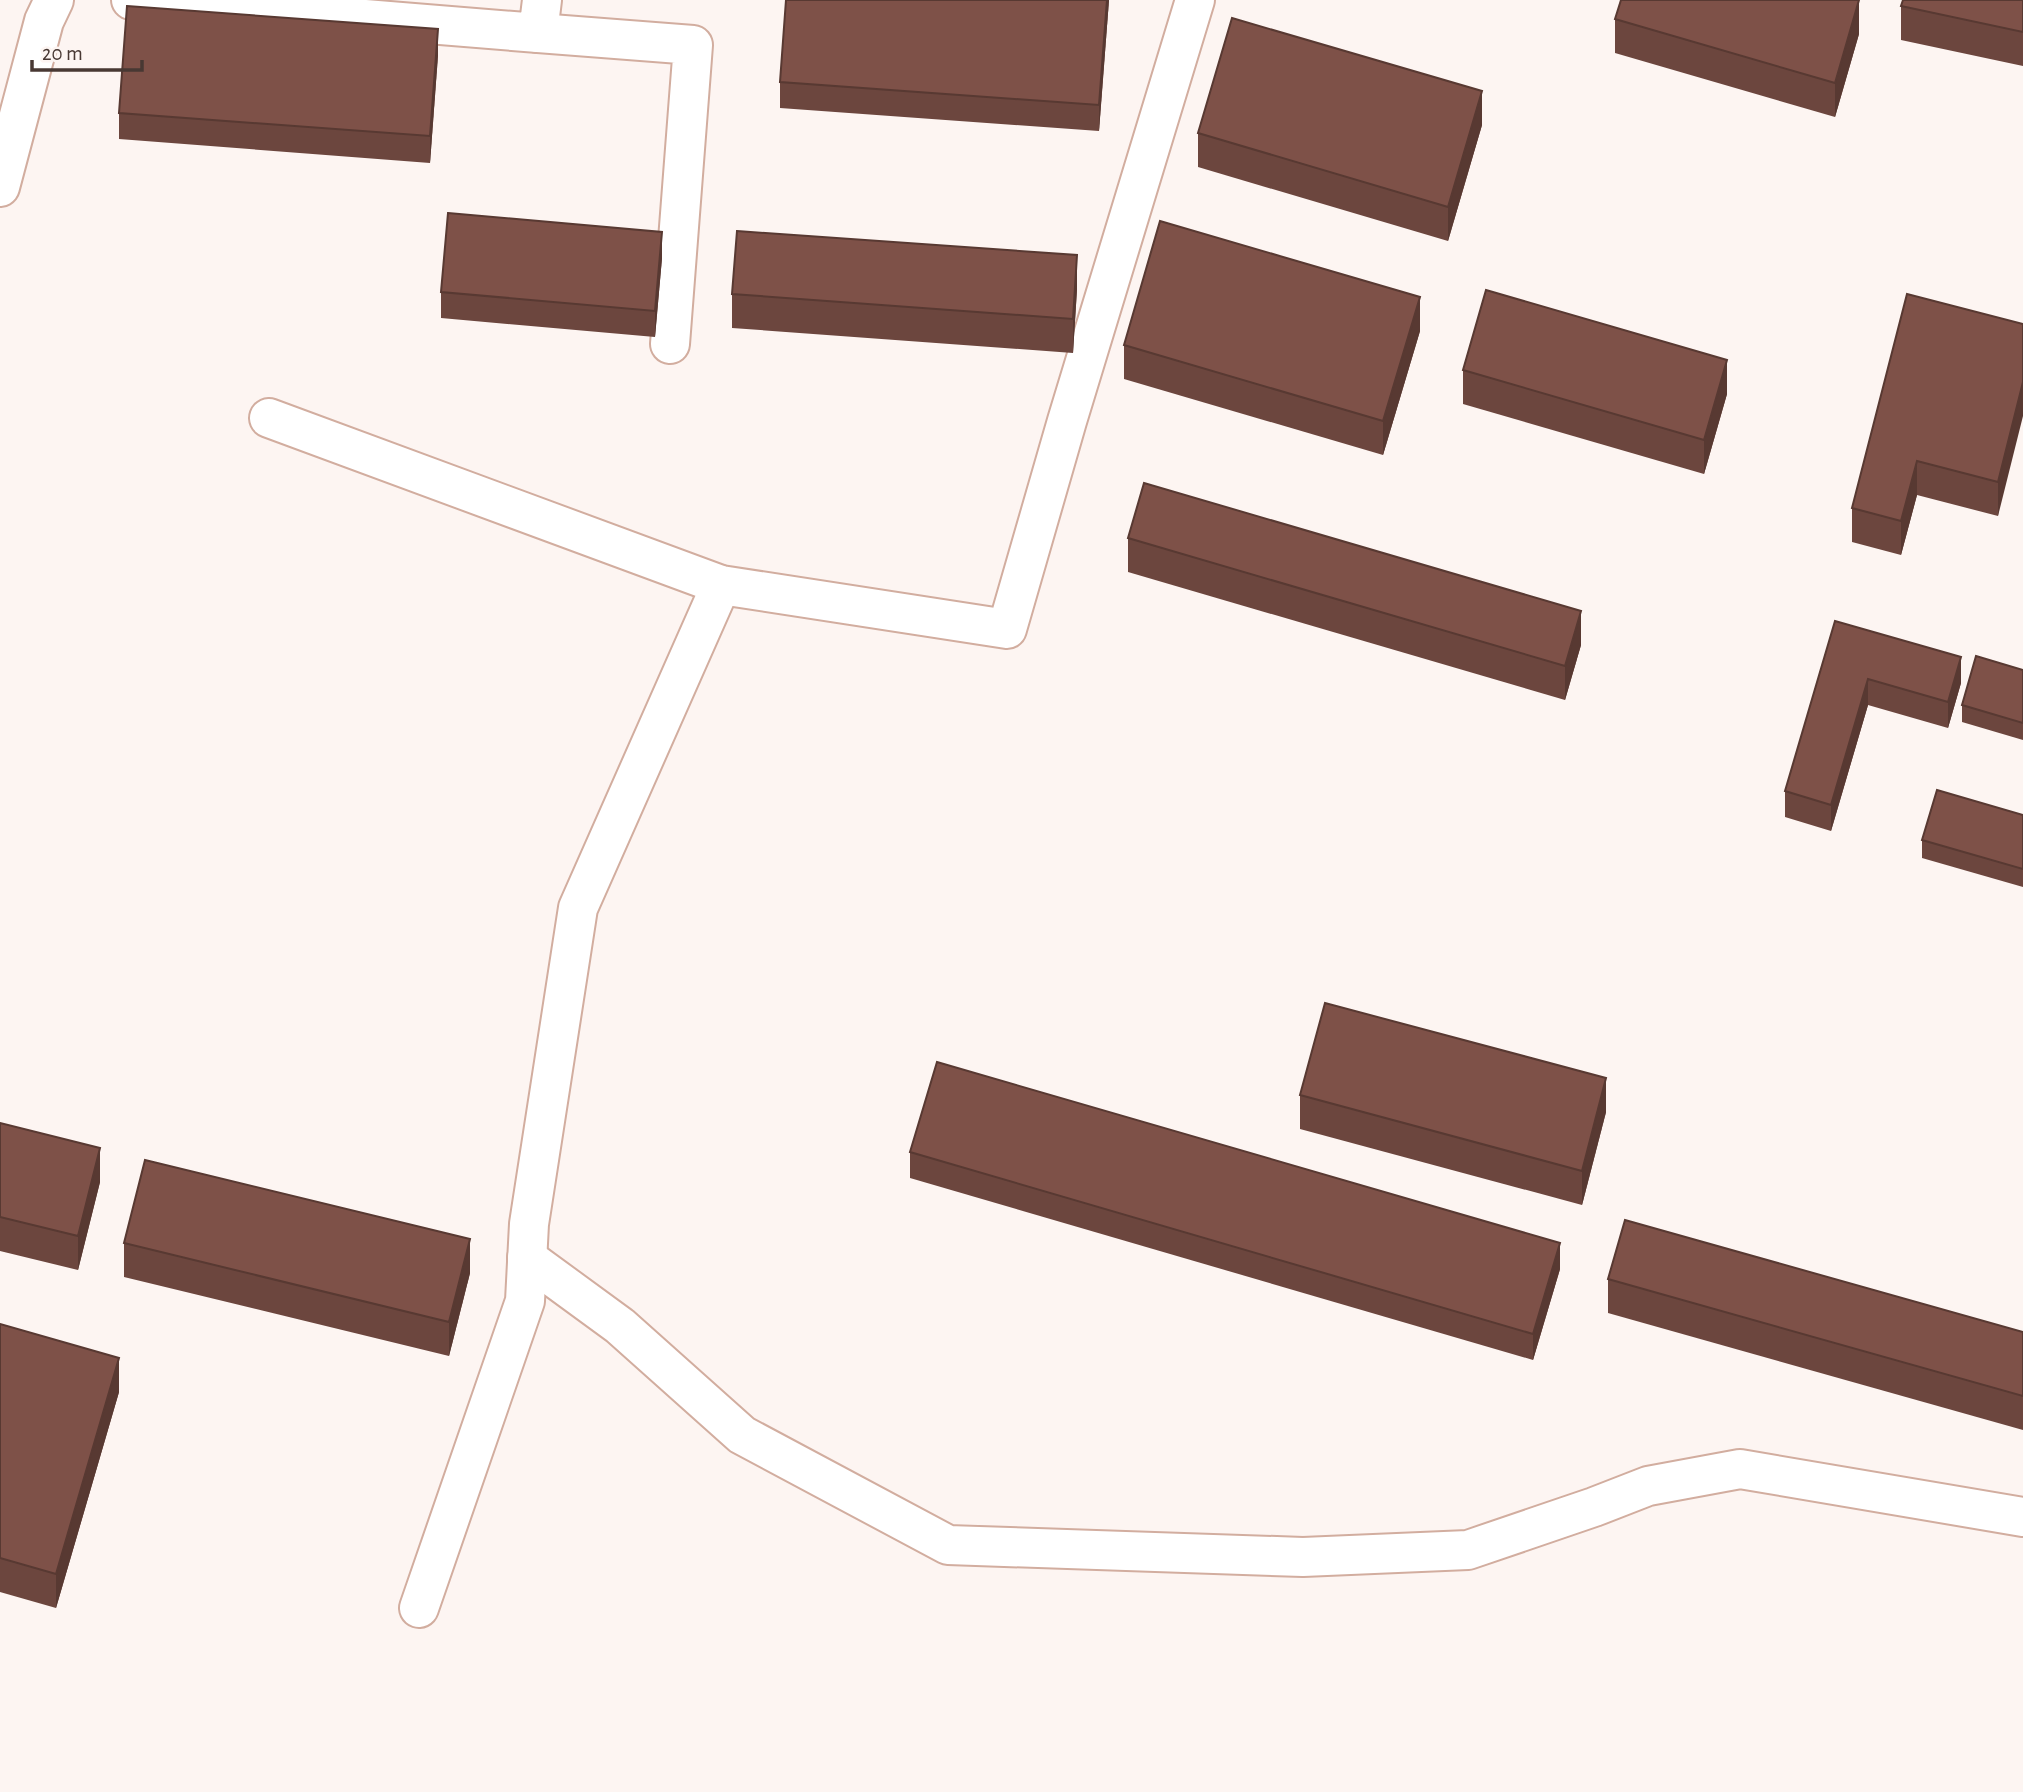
<svg xmlns="http://www.w3.org/2000/svg" width="2023" height="1792" font-family="'Alegreya Sans',sans-serif">
<rect width="100%" height="100%" fill="#fdf5f2"/>
<g fill="none" stroke-linecap="round" stroke-linejoin="round">
<defs>
<g id="minor">
<polyline points="131,0 538,33 542,0"/>
<polyline points="538,33 693,45 670,344"/>
<polyline points="0,187 44,21 54,0"/>
<polyline points="269,418 721,585 1007,629 1067,421 1195,0"/>
<polyline points="527,1258 620,1326 742,1435 948,1545 1303,1557 1468,1550 1594,1507 1648,1486 1740,1469 2023,1517"/>
<polyline points="419,1608 525,1301 529,1224 578,908 721,585"/>
</g>
</defs>
<use href="#minor" stroke="#d2ad9f" stroke-width="42"/>
<use href="#minor" stroke="#fff" stroke-width="38"/>
</g>
<g fill="#6c463e">
<polygon points="786,0 1109,0 1099,131 780,108 780,82"/>
<polygon points="2023,0 2023,66 1901,40 1901,6"/>
<polygon points="1615,19 1859,34 1835,117 1615,53"/>
<polygon points="438,55 430,163 119,139 119,113"/>
<polygon points="1482,125 1448,241 1198,167 1198,133"/>
<polygon points="662,258 655,337 441,318 441,292"/>
<polygon points="1077,289 1073,353 732,328 732,294"/>
<polygon points="2023,324 1998,516 1917,495 1901,555 1852,542 1852,508"/>
<polygon points="1420,331 1383,455 1124,379 1124,345"/>
<polygon points="1463,370 1727,394 1704,474 1463,404"/>
<polygon points="1128,538 1581,645 1565,700 1128,572"/>
<polygon points="1835,621 1961,683 1948,728 1868,705 1831,831 1785,817 1785,791"/>
<polygon points="2023,670 2023,740 1962,722 1962,705"/>
<polygon points="2023,815 2023,887 1922,858 1922,840"/>
<polygon points="1300,1095 1606,1112 1582,1205 1300,1129"/>
<polygon points="0,1123 100,1182 78,1270 0,1251"/>
<polygon points="910,1152 1560,1269 1533,1360 910,1178"/>
<polygon points="124,1243 470,1273 449,1356 124,1277"/>
<polygon points="1608,1279 2023,1332 2023,1430 1608,1313"/>
<polygon points="0,1324 119,1392 56,1608 0,1592"/>
</g>
<g fill="#583932">
<polygon points="1107,0 1109,0 1099,131 1099,105"/>
<polygon points="1859,0 1859,34 1835,117 1835,83"/>
<polygon points="438,29 438,55 430,163 430,136"/>
<polygon points="1482,91 1482,125 1448,241 1448,207"/>
<polygon points="662,232 662,258 655,337 655,311"/>
<polygon points="1077,255 1077,289 1073,353 1073,319"/>
<polygon points="1420,297 1420,331 1383,455 1383,421"/>
<polygon points="1727,360 1727,394 1704,474 1704,440"/>
<polygon points="2023,382 2023,416 1998,516 1998,482"/>
<polygon points="1917,461 1917,495 1901,555 1901,521"/>
<polygon points="1581,611 1581,645 1565,700 1565,666"/>
<polygon points="1961,657 1961,683 1948,728 1948,702"/>
<polygon points="1868,679 1868,705 1831,831 1831,805"/>
<polygon points="1606,1078 1606,1112 1582,1205 1582,1171"/>
<polygon points="100,1148 100,1182 78,1270 78,1236"/>
<polygon points="470,1239 470,1273 449,1356 449,1322"/>
<polygon points="1560,1243 1560,1269 1533,1360 1533,1334"/>
<polygon points="119,1358 119,1392 56,1608 56,1574"/>
</g>
<g fill="#7e5148" stroke="#583932" stroke-width="2">
<polygon points="786,0 1107,0 1099,105 780,82"/>
<polygon points="1621,0 1859,0 1835,83 1615,19"/>
<polygon points="1903,0 2023,0 2023,32 1901,6"/>
<polygon points="127,6 438,29 430,136 119,113"/>
<polygon points="1232,18 1482,91 1448,207 1198,133"/>
<polygon points="448,213 662,232 655,311 441,292"/>
<polygon points="1160,221 1420,297 1383,421 1124,345"/>
<polygon points="737,231 1077,255 1073,319 732,294"/>
<polygon points="1486,290 1727,360 1704,440 1463,370"/>
<polygon points="1907,294 2023,324 2023,382 1998,482 1917,461 1901,521 1852,508"/>
<polygon points="1144,483 1581,611 1565,666 1128,538"/>
<polygon points="1835,621 1961,657 1948,702 1868,679 1831,805 1785,791"/>
<polygon points="1976,656 2023,670 2023,723 1962,705"/>
<polygon points="1937,790 2023,815 2023,869 1922,840"/>
<polygon points="1325,1003 1606,1078 1582,1171 1300,1095"/>
<polygon points="937,1062 1560,1243 1533,1334 910,1152"/>
<polygon points="0,1123 100,1148 78,1236 0,1217"/>
<polygon points="145,1160 470,1239 449,1322 124,1243"/>
<polygon points="1625,1220 2023,1332 2023,1396 1608,1279"/>
<polygon points="0,1324 119,1358 56,1574 0,1558"/>
</g>
<path d="M32 60v10h110v-10" fill="none" stroke="#483833" stroke-width="3.5"/>
<text x="42" y="60" font-size="21" fill="#483833" stroke="#fdf5f2" stroke-width="5" paint-order="stroke">20 m</text>
</svg>
